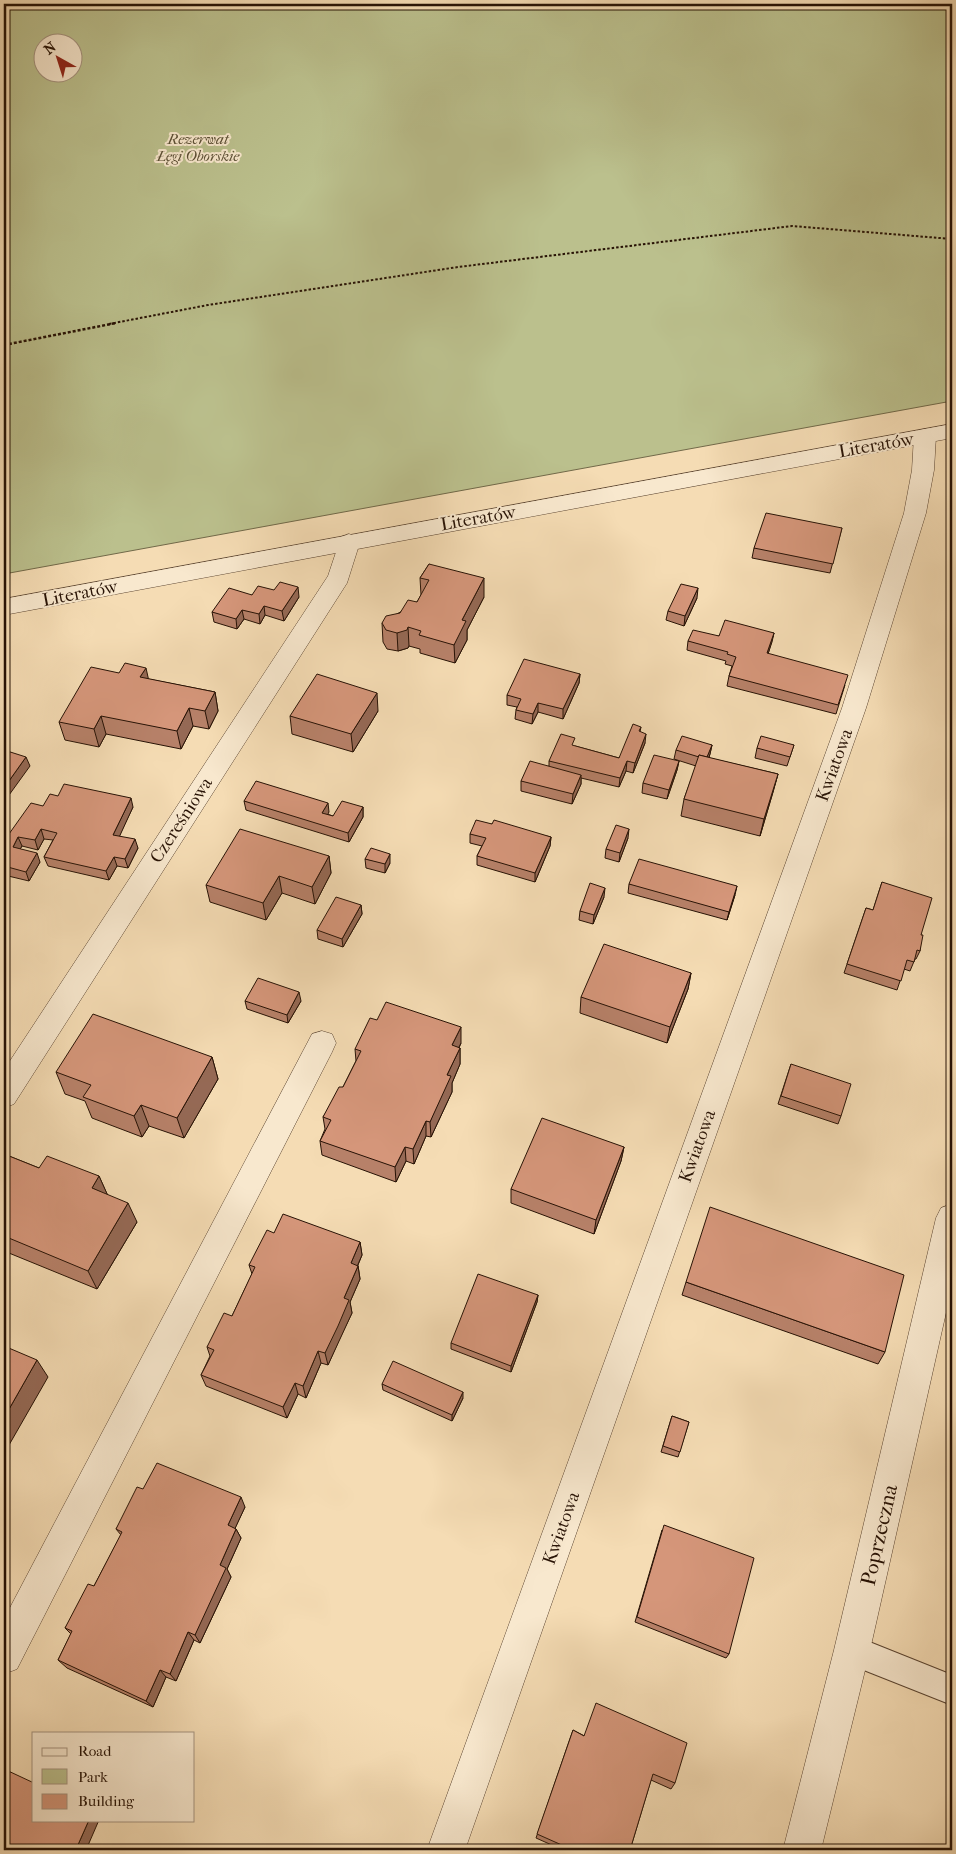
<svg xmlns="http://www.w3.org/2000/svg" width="956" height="1854" font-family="'IM FELL French Canon',serif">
<rect width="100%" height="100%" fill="#f5dcb4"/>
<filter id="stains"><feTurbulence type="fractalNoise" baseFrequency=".004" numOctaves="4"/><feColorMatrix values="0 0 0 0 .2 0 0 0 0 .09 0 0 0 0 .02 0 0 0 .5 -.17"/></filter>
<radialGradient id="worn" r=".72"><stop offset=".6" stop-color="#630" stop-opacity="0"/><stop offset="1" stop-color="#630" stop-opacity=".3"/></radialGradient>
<path fill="#bbc08d" stroke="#716949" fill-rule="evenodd" d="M4 4H952V401L4 574ZM42 42H72V72H42Z"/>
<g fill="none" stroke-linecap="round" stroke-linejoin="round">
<defs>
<polygon id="service" points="852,1635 952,1675 952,1705 841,1661 837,1650 841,1639"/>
<g id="minor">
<polygon points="925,429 933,431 936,436 934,470 926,513 866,708 465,1850 427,1850 842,708 904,513 912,470 914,436 917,431"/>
<polygon points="349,534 357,537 360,542 347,583 14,1104 4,1108 4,1070 328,576 341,537"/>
<polygon points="322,1031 332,1034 336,1043 332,1052 17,1669 4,1674 4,1619 312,1034"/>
<polygon points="952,1204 952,1286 870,1650 821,1850 783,1850 834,1650 936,1218 941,1208"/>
</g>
<polygon id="tertiary" points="952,424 952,438 4,615 4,599"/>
</defs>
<use href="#service" stroke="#5a4431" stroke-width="2"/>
<use href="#minor" stroke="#5a4431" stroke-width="1"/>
<use href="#tertiary" stroke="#5a4431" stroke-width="1"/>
<polyline stroke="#271205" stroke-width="2" stroke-dasharray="2.5 2" stroke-linecap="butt" points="109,324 208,305 458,267 792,226 952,239"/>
<polyline stroke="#271205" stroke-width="2.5" stroke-dasharray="3 2" stroke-linecap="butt" points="4,345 116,323"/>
<use href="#service" fill="#f8e8ce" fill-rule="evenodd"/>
<use href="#minor" fill="#f8e8ce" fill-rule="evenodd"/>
<use href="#tertiary" fill="#f8e8ce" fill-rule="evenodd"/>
</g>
<g fill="#b78169" stroke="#271205">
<polygon points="952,524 952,536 950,536"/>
<polygon points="842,528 830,573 752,558 754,548"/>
<polygon points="429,564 484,597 467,630 467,640 455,663 420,653 420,649 409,646 408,648 398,651 387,649 383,642 382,623 417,602 421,595 420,578"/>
<polygon points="252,595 299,597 284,621 265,615 260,624 244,619 237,629 214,622 212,612"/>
<polygon points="697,598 684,626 666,620 668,611"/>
<polygon points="774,633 768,654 845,685 836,714 727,686 729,676 732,666 725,664 726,661 687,650 688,641 719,636"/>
<polygon points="580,674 579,683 563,719 538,712 532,724 515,719 516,710 517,707 507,705 507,695"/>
<polygon points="148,679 215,692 218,711 209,729 193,726 181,749 106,734 99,747 65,740 59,722"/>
<polygon points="378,711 353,752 292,734 290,716"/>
<polygon points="641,727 640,732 645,743 633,773 626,771 619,787 581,778 581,784 572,804 521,791 521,781 549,766 549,761 575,746 619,758"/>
<polygon points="712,745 709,758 778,774 773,792 760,836 681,816 684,799 696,766 674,759 676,750"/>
<polygon points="794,745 787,766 755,758 757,748"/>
<polygon points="679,761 677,770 667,799 642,793 643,783"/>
<polygon points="244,801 329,812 327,814 333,816 363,807 363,817 349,842 246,810"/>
<polygon points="43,806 133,807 119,836 138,848 128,868 117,866 109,880 48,866 44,857 53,840 44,839 38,850 22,846 20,849 40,862 29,881 4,875 4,841"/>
<polygon points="492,824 551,837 550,846 535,882 477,865 477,856 482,846 470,843 470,834"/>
<polygon points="628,838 619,862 605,858 606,849"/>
<polygon points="329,856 331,873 315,904 282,893 266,920 210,902 206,885"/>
<polygon points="365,859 390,863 385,873 366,868"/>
<polygon points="882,882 921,935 920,951 916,959 915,959 910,971 904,969 897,990 844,973 866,908 873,910"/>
<polygon points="629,884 735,895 727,920 628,893"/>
<polygon points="604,897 593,924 579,920 580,911"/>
<polygon points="361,905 362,914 343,947 318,939 317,930"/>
<polygon points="691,973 688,989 667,1043 580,1013 581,997"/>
<polygon points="245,1001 301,1001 288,1023 247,1009"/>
<polygon points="461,1043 459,1048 460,1048 460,1064 452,1083 452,1092 431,1137 426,1136 414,1164 406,1161 396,1182 322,1155 320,1141 325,1129 323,1117 343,1087 356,1061 355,1049"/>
<polygon points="212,1057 218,1079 184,1138 149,1126 142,1137 92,1118 85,1101 65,1094 56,1072"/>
<polygon points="791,1064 841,1116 838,1124 778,1104"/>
<polygon points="624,1147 621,1161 594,1234 511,1203 511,1189"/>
<polygon points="4,1154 39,1168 99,1176 107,1194 137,1222 97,1289 4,1251"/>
<polygon points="274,1233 360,1242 362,1255 358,1265 360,1279 350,1302 352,1313 340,1338 328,1365 321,1363 306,1398 298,1394 287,1418 206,1386 201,1375 210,1356 207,1347 232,1316 252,1274 249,1265"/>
<polygon points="686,1282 885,1352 878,1364 682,1295"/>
<polygon points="538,1295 537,1302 511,1372 451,1349 451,1343"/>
<polygon points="382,1384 463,1398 452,1421 383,1390"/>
<polygon points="672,1416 689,1422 678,1457 661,1452"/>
<polygon points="143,1489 245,1507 235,1528 236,1529 241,1538 227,1569 231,1577 200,1643 194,1640 176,1681 166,1677 153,1707 67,1668 58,1660 71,1634 65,1628 94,1586 121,1535 116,1529"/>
<polygon points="662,1530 729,1654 726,1658 635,1622"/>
<polygon points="573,1730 675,1783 671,1789 651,1780 630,1850 563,1850 536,1838"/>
</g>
<g fill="#956955" stroke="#271205">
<polygon points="484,578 484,597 467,630 467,640 455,663 454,645 462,620"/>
<polygon points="298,587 299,597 284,621 282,611"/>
<polygon points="698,588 697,598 684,626 685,616"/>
<polygon points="264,606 265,615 260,624 259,614"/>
<polygon points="242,610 244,619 237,629 236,619"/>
<polygon points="408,627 409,646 408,648 398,651 397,633"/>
<polygon points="774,633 772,642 765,663 767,653"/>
<polygon points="146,668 150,686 140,677"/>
<polygon points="580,674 579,683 563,719 563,709"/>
<polygon points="215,692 218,711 209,729 205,711"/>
<polygon points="377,693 378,711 353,752 351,734"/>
<polygon points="538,703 538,712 532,724 533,714"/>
<polygon points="189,708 193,726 181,749 177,731"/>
<polygon points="101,716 106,734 99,747 94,729"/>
<polygon points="646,734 645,743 633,773 635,763"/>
<polygon points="712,745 710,754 705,768 706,759"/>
<polygon points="26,757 30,766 4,802 4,788"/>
<polygon points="627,761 626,771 619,787 620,778"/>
<polygon points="679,761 677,770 667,799 669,790"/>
<polygon points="778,774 773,792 760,836 764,819"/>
<polygon points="581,775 581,784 572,804 573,794"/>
<polygon points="131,798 133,807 116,844 113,835"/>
<polygon points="328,803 329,812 324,822 322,813"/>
<polygon points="363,807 363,817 349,842 348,833"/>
<polygon points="41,829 44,839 38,850 35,840"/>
<polygon points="629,829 628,838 619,862 620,853"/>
<polygon points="18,837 22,846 16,856 13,847"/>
<polygon points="551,837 550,846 535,882 535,873"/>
<polygon points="135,839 138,848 128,868 125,859"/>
<polygon points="37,853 40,862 29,881 26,872"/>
<polygon points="390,854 390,863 385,873 385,864"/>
<polygon points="329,856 331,873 315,904 312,887"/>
<polygon points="114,857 117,866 109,880 106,871"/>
<polygon points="279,876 282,893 266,920 263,903"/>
<polygon points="737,886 735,895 727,920 729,912"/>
<polygon points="605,888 604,897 593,924 594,915"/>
<polygon points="361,905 362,914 343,947 342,939"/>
<polygon points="691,973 688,989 667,1043 670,1027"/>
<polygon points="299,992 301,1001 288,1023 287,1015"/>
<polygon points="461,1027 461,1043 452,1061 452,1045"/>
<polygon points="460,1048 460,1064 452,1083 452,1092 431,1137 430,1122 447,1075"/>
<polygon points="212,1057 218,1079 184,1138 177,1118"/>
<polygon points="141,1105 149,1126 142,1137 134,1116"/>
<polygon points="426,1121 426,1136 414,1164 413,1149"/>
<polygon points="405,1147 406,1161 396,1182 395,1167"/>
<polygon points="624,1147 621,1161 594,1234 596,1220"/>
<polygon points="99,1176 108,1196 92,1188"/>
<polygon points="128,1203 137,1222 97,1289 88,1271"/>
<polygon points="360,1242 362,1255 353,1276 351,1263"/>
<polygon points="358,1266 360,1279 350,1302 352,1313 328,1365 325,1353 344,1298"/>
<polygon points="538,1295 537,1302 511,1372 511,1366"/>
<polygon points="318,1351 321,1363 306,1398 303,1386"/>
<polygon points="37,1360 48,1377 5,1452 4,1451 4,1418"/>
<polygon points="295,1383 298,1394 287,1418 283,1407"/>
<polygon points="463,1392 463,1398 452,1421 452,1415"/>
<polygon points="241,1497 245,1507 232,1535 228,1525"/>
<polygon points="236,1529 241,1538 227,1569 231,1577 200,1643 195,1635 220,1565"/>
<polygon points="188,1632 194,1640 176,1681 170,1674"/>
<polygon points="160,1670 166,1677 153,1707 146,1701"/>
<polygon points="89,1820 99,1820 86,1850 77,1847"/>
</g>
<g fill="#d5967a" stroke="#271205">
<polygon points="766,513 842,528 833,564 754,548"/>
<polygon points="429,564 484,578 462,620 466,621 454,645 419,635 421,631 408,627 407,630 397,633 386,630 382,623 386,616 400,613 408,600 417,602 429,580 420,578"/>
<polygon points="280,582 298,587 282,611 264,606 259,614 242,610 236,619 212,612 229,588 252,595 258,586 274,590"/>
<polygon points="681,584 698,588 685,616 668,611"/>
<polygon points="725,620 774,633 767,653 848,675 838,705 729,676 736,657 727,654 728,652 688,641 693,630 719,636"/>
<polygon points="524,659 580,674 563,709 538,703 533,714 516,710 521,699 507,695"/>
<polygon points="125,663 146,668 140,677 215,692 205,711 189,708 177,731 101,716 94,729 59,722 91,667 119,673"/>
<polygon points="317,674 377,693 351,734 290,716"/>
<polygon points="633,724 641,727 639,731 646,734 635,763 627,761 620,778 549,761 561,734 575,738 572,745 619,758"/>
<polygon points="682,736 712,745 707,757 699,755 699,757 676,750"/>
<polygon points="761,736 794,745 790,757 757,748"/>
<polygon points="4,750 26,757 4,788"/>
<polygon points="654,755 679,761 669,790 643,783"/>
<polygon points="699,755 778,774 764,819 684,799"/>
<polygon points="530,761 581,775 573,794 521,781"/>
<polygon points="256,781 328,803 322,813 333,816 342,801 363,807 348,833 244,801"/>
<polygon points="64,784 131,798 113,835 135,839 125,859 114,857 106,871 44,857 57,833 41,829 35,840 18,837 13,847 37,853 26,872 4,866 4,841 31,803 43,806 50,794 58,796"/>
<polygon points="476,820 492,824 494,820 551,837 535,873 477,856 486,838 470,834"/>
<polygon points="616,825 629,829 620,853 606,849"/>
<polygon points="240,829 329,856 312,887 279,876 263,903 206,885"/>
<polygon points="371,848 390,854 385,864 365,859"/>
<polygon points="639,859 737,886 729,912 629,884"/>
<polygon points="882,882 932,898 921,935 923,935 920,951 917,950 914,962 907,960 901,981 847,964 866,908 873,910"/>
<polygon points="590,883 605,888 594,915 580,911"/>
<polygon points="336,897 361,905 342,939 317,930"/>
<polygon points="604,944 691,973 670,1027 581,997"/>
<polygon points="258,978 299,992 287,1015 245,1001"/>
<polygon points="386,1002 461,1027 452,1045 460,1048 447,1075 451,1076 430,1122 426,1121 413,1149 405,1147 395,1167 320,1141 331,1120 323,1117 339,1087 343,1087 361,1051 355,1049 370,1018 377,1020"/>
<polygon points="93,1014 212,1057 177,1118 141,1105 134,1116 83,1097 91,1085 56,1072"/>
<polygon points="791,1064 851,1084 841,1116 781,1096"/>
<polygon points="542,1118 624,1147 596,1220 511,1189"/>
<polygon points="4,1154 39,1168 47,1156 99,1176 92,1188 128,1203 88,1271 4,1236"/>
<polygon points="710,1207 904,1275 885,1352 686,1282"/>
<polygon points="283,1214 360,1242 351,1263 358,1266 344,1298 349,1300 338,1326 325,1353 318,1351 303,1386 295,1383 283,1407 201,1375 214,1350 207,1347 224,1313 232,1316 255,1267 249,1265 267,1230 274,1233"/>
<polygon points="478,1274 538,1295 511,1366 451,1343"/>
<polygon points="4,1346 37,1360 4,1418"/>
<polygon points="393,1361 463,1392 452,1415 382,1384"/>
<polygon points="672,1416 689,1422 680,1452 663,1446"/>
<polygon points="157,1463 241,1497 228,1525 236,1529 220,1565 226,1568 195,1635 188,1632 170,1674 160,1670 146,1701 58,1660 72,1631 65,1628 88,1584 94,1586 122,1532 116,1529 137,1487 143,1489"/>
<polygon points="664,1525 754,1558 729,1654 637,1617"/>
<polygon points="596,1703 687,1743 675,1783 653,1774 630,1850 573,1850 537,1834 573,1730 584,1736"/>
<polygon points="4,1769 34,1783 34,1820 89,1820 77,1847 86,1850 4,1850"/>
</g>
<g text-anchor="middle" stroke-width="4" stroke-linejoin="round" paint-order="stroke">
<g font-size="15" font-style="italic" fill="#5b4f35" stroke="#f8e8ce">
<text x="198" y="144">Rezerwat<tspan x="198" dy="17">Łęgi Oborskie</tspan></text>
</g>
<g font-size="18" fill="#271205" stroke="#f8e8ce">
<text transform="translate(876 445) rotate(-10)" y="6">Literatów</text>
<text transform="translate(478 518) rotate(-10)" y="6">Literatów</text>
<text transform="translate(80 593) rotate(-11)" y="6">Literatów</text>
<text transform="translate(834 765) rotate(-70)" y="6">Kwiatowa</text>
<text transform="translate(181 820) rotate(-57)" y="6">Czereśniowa</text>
<text transform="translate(697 1146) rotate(-70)" y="6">Kwiatowa</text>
<text transform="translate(561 1528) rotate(-70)" y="6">Kwiatowa</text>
</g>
<g font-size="21" fill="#271205" stroke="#f8e8ce">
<text transform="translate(879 1535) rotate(-77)" y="7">Poprzeczna</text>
</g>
</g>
<rect width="956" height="1854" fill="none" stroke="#f5dcb4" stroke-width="20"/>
<rect x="5" y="5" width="946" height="1844" fill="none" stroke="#271205" stroke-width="2.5"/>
<rect x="10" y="10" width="936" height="1834" fill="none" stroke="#271205"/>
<rect x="32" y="1732" width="162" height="90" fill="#f8e8ce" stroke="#a4927e"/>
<rect x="42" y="1748" width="25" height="8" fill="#f8e8ce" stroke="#a4927e"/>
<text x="78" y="1756" font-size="15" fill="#271205">Road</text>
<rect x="42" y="1769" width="25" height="15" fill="#bbc08d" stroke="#a4927e"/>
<text x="78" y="1782" font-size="15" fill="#271205">Park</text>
<rect x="42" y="1794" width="25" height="15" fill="#d5967a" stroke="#a4927e"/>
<text x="78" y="1806" font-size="15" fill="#271205">Building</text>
<g transform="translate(58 58) rotate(321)"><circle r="24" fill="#f8e8ce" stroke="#a4927e"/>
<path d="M0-4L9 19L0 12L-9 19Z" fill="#8f2418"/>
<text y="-8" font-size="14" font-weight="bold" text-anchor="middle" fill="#271205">N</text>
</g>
<rect width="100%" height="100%" filter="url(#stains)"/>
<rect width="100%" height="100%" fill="url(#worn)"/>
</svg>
